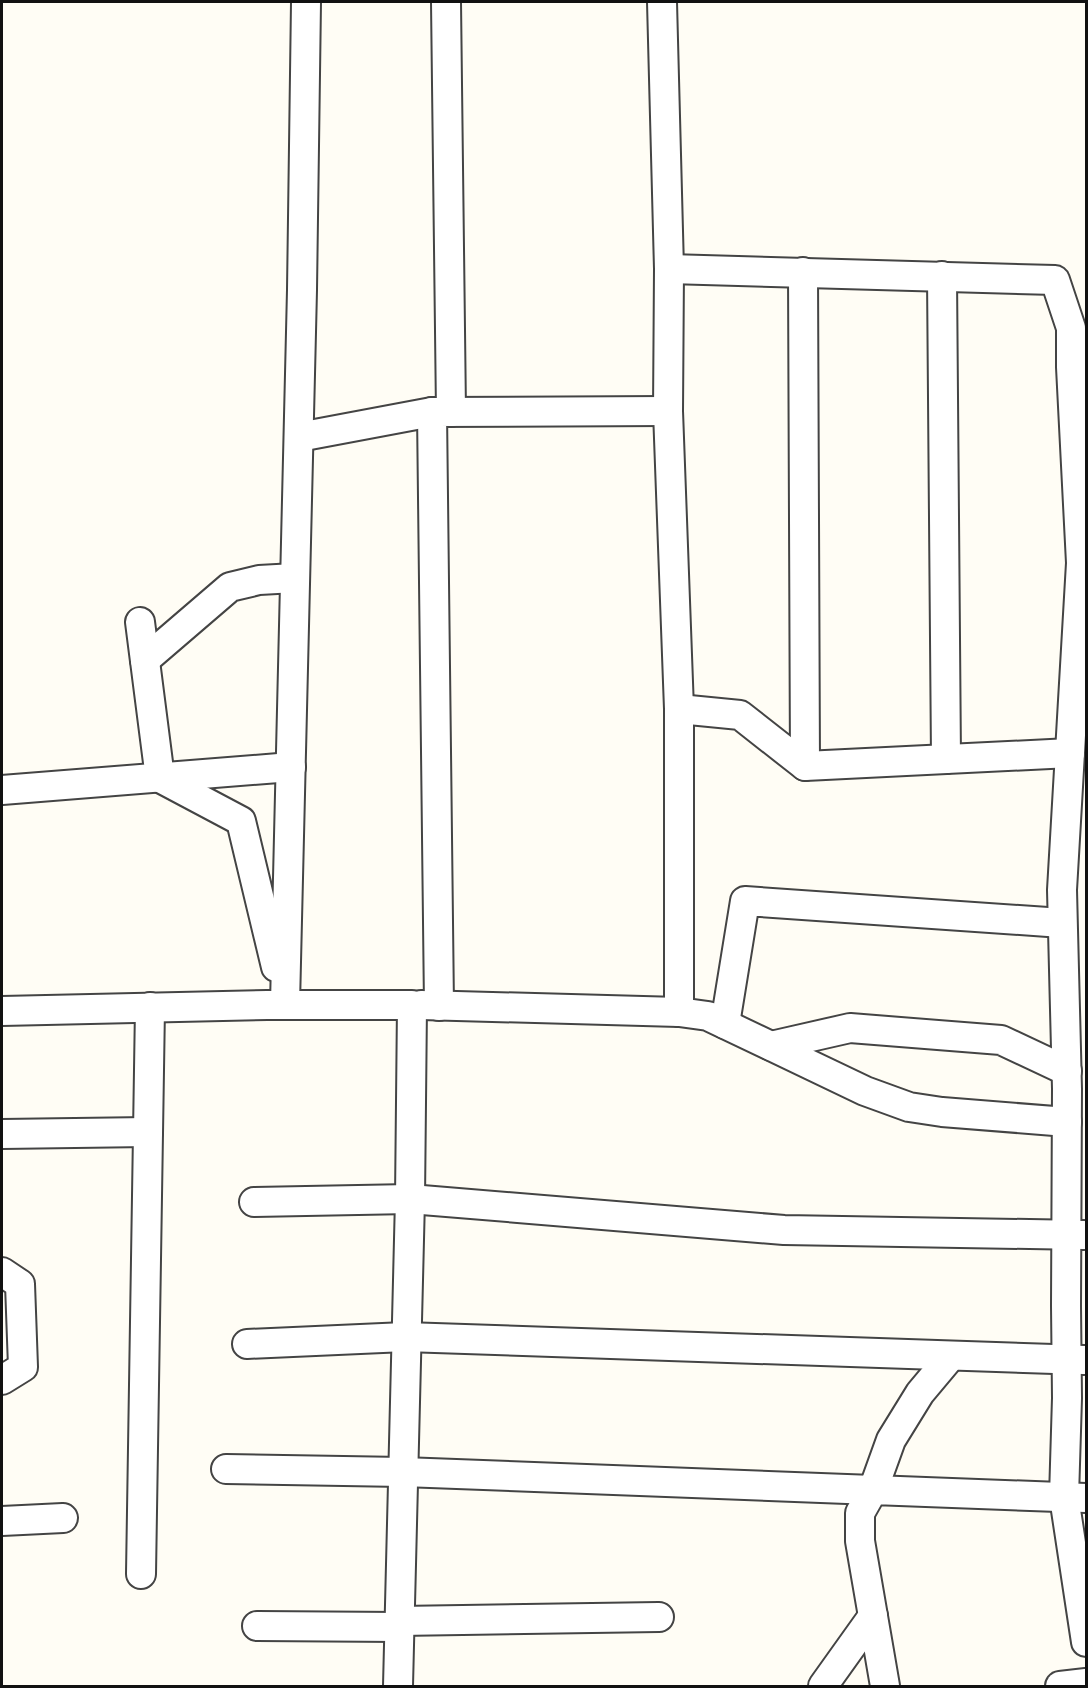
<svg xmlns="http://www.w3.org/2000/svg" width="1088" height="1688" font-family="'Libre Baskerville',serif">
<rect width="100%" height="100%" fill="#fffdf5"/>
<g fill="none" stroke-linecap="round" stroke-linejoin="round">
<defs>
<g id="minor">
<polyline points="446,2 451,412"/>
<polyline points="662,2 669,269 668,411 679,709 679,1012"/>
<polyline points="669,269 1055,280 1071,328 1071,367 1081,563 1062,890 1067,1089 1066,1306 1067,1398 1064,1497 1086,1642"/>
<polyline points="803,272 805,766"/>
<polyline points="942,276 946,759"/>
<polyline points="299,437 432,412"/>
<polyline points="140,622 160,778 241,821 276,967"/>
<polyline points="145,660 230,587 259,580 295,578"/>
<polyline points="679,709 740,715 805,766 1070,753"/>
<polyline points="2,790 291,767"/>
<polyline points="285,1004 302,290 306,2"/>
<polyline points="421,1005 679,1012 708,1016 865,1091 909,1107 942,1112 1067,1122"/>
<polyline points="439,1006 432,412 668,411"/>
<polyline points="2,1011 267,1005 412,1005 410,1199 398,1686"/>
<polyline points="725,1024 745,901 1062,923"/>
<polyline points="771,1046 850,1028 1001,1040 1067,1071"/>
<polyline points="2,1134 148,1132"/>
<polyline points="254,1202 410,1199 784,1230 1084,1235"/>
<polyline points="2,1272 20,1284 23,1367 2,1380"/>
<polyline points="247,1344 405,1337 1084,1360"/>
<polyline points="226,1469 403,1472 873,1490 891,1440 920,1393 951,1356"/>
<polyline points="2,1521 63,1518"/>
<polyline points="141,1574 150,1007"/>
<polyline points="399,1621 659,1617"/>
<polyline points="257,1626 399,1627"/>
<polyline points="823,1686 873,1616"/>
<polyline points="885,1686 860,1541 860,1513 873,1490 1086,1498"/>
<polyline points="1060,1686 1086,1683"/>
</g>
</defs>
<use href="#minor" stroke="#444" stroke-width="32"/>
<use href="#minor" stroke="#fff" stroke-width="28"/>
</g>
<rect width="1088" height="1688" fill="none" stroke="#111111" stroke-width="6"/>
</svg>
